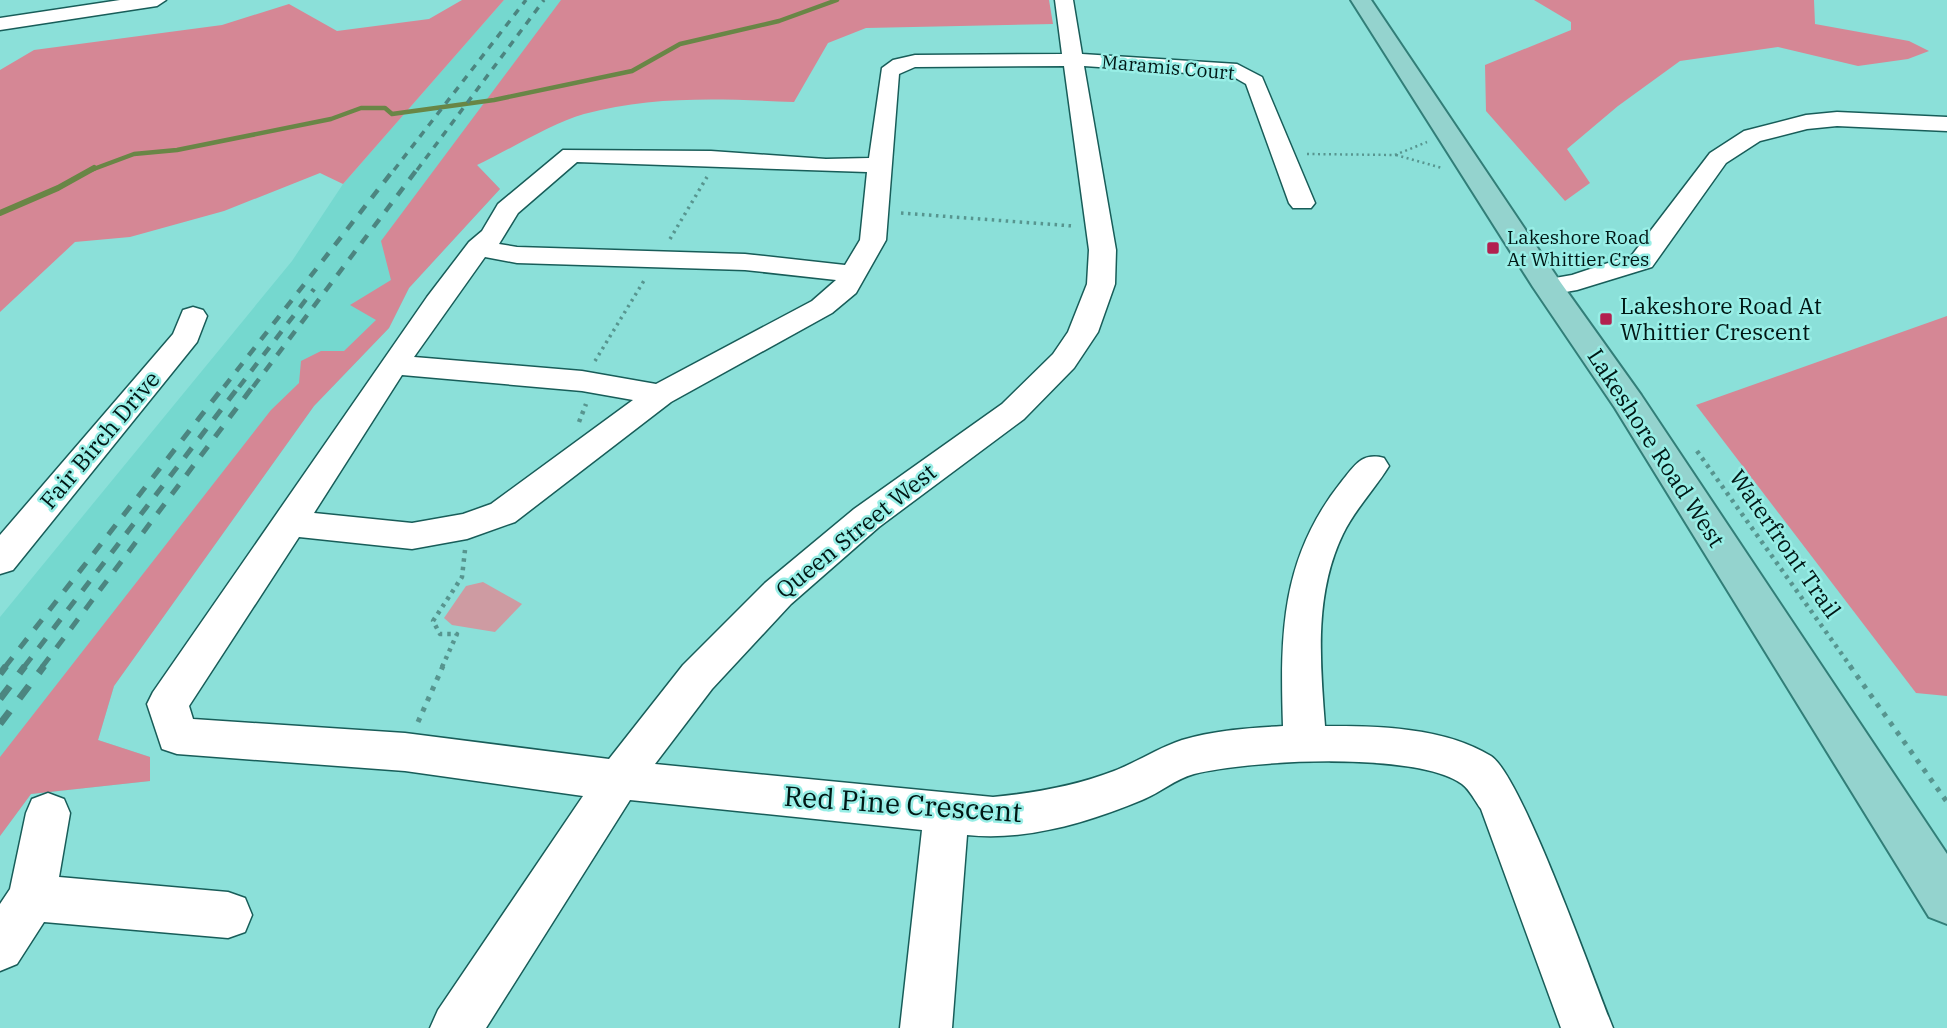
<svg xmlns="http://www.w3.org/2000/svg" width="1947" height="1028" font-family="'IBM Plex Serif',serif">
<rect width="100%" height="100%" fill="#8be0d9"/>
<polygon fill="#75d8cf" points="504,0 567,0 477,165 500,189 409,288 389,328 314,406 114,686 98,740 150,757 150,781 31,794 0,836 0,617 292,261 343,184"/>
<polygon fill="#ce9ba2" points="483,582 522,604 495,632 452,625 444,618 466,586"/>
<g fill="#d58795">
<polygon points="462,0 504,0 343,184 320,173 224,211 130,237 75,242 0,312 0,70 34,50 222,25 289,4 337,31 429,19"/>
<path d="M561 0H1049L1053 24 866 28 828 43 794 102C723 99 654 95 584 114 552 123 509 150 477 165L500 189 409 288 389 328 314 406 114 686 98 740 150 757V781L31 794 0 836V757L271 410 299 383 301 361 321 351H344L376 320 350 305 391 280 381 241Z"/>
<polygon points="1534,0 1814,0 1815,24 1909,41 1929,51 1908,59 1858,66 1778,47 1680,61 1618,106 1567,149 1590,183 1565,201 1486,111 1485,65 1571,30 1571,22"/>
<polygon points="1947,316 1947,696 1916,693 1696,405"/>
</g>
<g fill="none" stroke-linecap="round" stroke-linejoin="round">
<polyline stroke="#698646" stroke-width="4.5" points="91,170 134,154 177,150 331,119 361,108 385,108 392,114 494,100 632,71 680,44 779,21 837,0"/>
<polyline stroke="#698646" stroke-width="6" points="0,213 58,188 94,168"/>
<defs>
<g id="minor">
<polygon points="120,0 166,0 157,6 0,30 0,18"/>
<path d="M1055 0H1073L1082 54 1237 64 1262 77 1315 203 1311 208H1293L1289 203 1246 84 1232 76 1084 66 1116 250 1115 284 1098 332 1074 368 1024 419 879 527 791 604 712 689 655 764 993 797C1034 793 1075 786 1114 771 1137 762 1158 748 1182 740 1215 730 1249 728 1283 726 1280 633 1281 557 1342 481 1355 465 1362 452 1384 458L1389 466C1375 489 1355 509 1343 534 1314 594 1320 661 1325 726 1378 726 1444 727 1491 756 1522 776 1594 982 1613 1028H1561L1481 809C1475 801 1470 790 1462 784 1416 751 1248 760 1194 774 1175 779 1160 793 1142 800 1086 823 1027 841 967 835L952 1028H900L922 830 630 800 486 1028H430L438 1010 583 796 405 771 177 754 162 749 147 704 153 692 427 297 469 242 482 231 498 204 563 150 711 151 826 159 869 158 882 68 893 60 915 55 1062 54ZM1064 66 1089 250 1087 284 1068 332 1053 354 1002 404 854 509 765 583 683 665 609 759 405 733 193 719 189 706 299 537 412 549 467 539 515 522 671 402 832 313 856 293 886 240 899 74 915 67ZM577 162 867 172 860 240 845 265 745 254 517 247 499 244 518 213ZM485 257 517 263 745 270 836 280 812 301 656 384 582 371 414 357ZM402 375 582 391 633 400 491 504 463 514 412 523 314 513Z"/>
<polygon points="1837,112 1947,117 1947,131 1837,126 1807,129 1760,141 1726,163 1652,267 1577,290 1548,295 1538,293 1534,287 1538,281 1572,275 1632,255 1710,153 1744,131 1806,115"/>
<polygon points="193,307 203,310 207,316 197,342 13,570 0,574 0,535 173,334 183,310"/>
<polygon points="48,793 64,799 70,813 59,877 228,892 245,898 252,915 245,932 228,938 44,922 17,964 0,971 0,904 10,889 26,813 32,799"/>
</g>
<polygon id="major" points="1351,0 1371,0 1561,283 1641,395 1947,854 1947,924 1929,917 1615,408 1533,287"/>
</defs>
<use href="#minor" stroke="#185d59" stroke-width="3"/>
<use href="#major" stroke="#327e78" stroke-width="4"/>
<g stroke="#57958f" stroke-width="2.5" stroke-dasharray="2 3.5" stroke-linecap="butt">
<polyline points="1307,154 1395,155 1427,142"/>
<polyline points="1396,155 1442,168"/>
</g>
<g stroke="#57958f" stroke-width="3.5" stroke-dasharray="2.5 4.5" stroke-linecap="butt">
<polyline points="901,213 1073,226"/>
<polyline points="670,239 707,177"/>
<polyline points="595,361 645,279"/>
</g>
<g stroke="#57958f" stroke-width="4.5" stroke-dasharray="3.5 5" stroke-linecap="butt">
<polyline points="579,422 586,404"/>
<polyline points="1697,451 1851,667"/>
<polyline points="442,667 457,634 440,634 433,621 462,577 465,550"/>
</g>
<g stroke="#57958f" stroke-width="5" stroke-dasharray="4.5 7" stroke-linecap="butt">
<polyline points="1850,666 1947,802"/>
<polyline points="418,722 443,666"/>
</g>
<use href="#minor" fill="#fff" fill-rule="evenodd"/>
<use href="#major" fill="#94d3ce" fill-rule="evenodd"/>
<g stroke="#4c8580" stroke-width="3.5" stroke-dasharray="7 7" stroke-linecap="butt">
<polyline points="394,170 526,0"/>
<polyline points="417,170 544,0"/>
</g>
<g stroke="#4c8580" stroke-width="4.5" stroke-dasharray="10 10" stroke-linecap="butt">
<polyline points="224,387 395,168"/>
<polyline points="239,387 314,289"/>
<polyline points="253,387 418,168"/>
</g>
<g stroke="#4c8580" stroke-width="5" stroke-dasharray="12 12" stroke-linecap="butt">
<polyline points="5,667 225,385"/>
<polyline points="24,667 240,385"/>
<polyline points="42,667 254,385"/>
</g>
<g stroke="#4c8580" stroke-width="7" stroke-dasharray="16 16" stroke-linecap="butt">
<polyline points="0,674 6,666"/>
<polyline points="0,699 25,666"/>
<polyline points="0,724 44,666"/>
</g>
</g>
<g fill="#b2214f" stroke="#98eee6" stroke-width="2.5">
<rect x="1486" y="241" width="14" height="14" rx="3.5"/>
<rect x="1599" y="312" width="14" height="14" rx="3.5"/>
</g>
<g text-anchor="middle" stroke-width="5" stroke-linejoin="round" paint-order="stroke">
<g font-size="19" fill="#001715" stroke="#98eee6">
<text transform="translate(1168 67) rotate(5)" y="7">Maramis Court</text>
</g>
<g font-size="19" fill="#001715" stroke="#98eee6" text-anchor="start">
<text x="1507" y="244">Lakeshore Road<tspan x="1507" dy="22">At Whittier Cres</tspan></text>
</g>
<g font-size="23" fill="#001715" stroke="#98eee6" text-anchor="start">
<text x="1620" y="314">Lakeshore Road At<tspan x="1620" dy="26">Whittier Crescent</tspan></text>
</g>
<g font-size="23" fill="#001715" stroke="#98eee6">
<text transform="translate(100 440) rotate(-50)" y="8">Fair Birch Drive</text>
<text transform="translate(1656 448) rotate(57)" y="8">Lakeshore Road West</text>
<text transform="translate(856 531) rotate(-39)" y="8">Queen Street West</text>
<text transform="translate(1785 544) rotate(55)" y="8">Waterfront Trail</text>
</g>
<g font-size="28" fill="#001715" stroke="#98eee6">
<text transform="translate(903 804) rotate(4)" y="10">Red Pine Crescent</text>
</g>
</g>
</svg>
